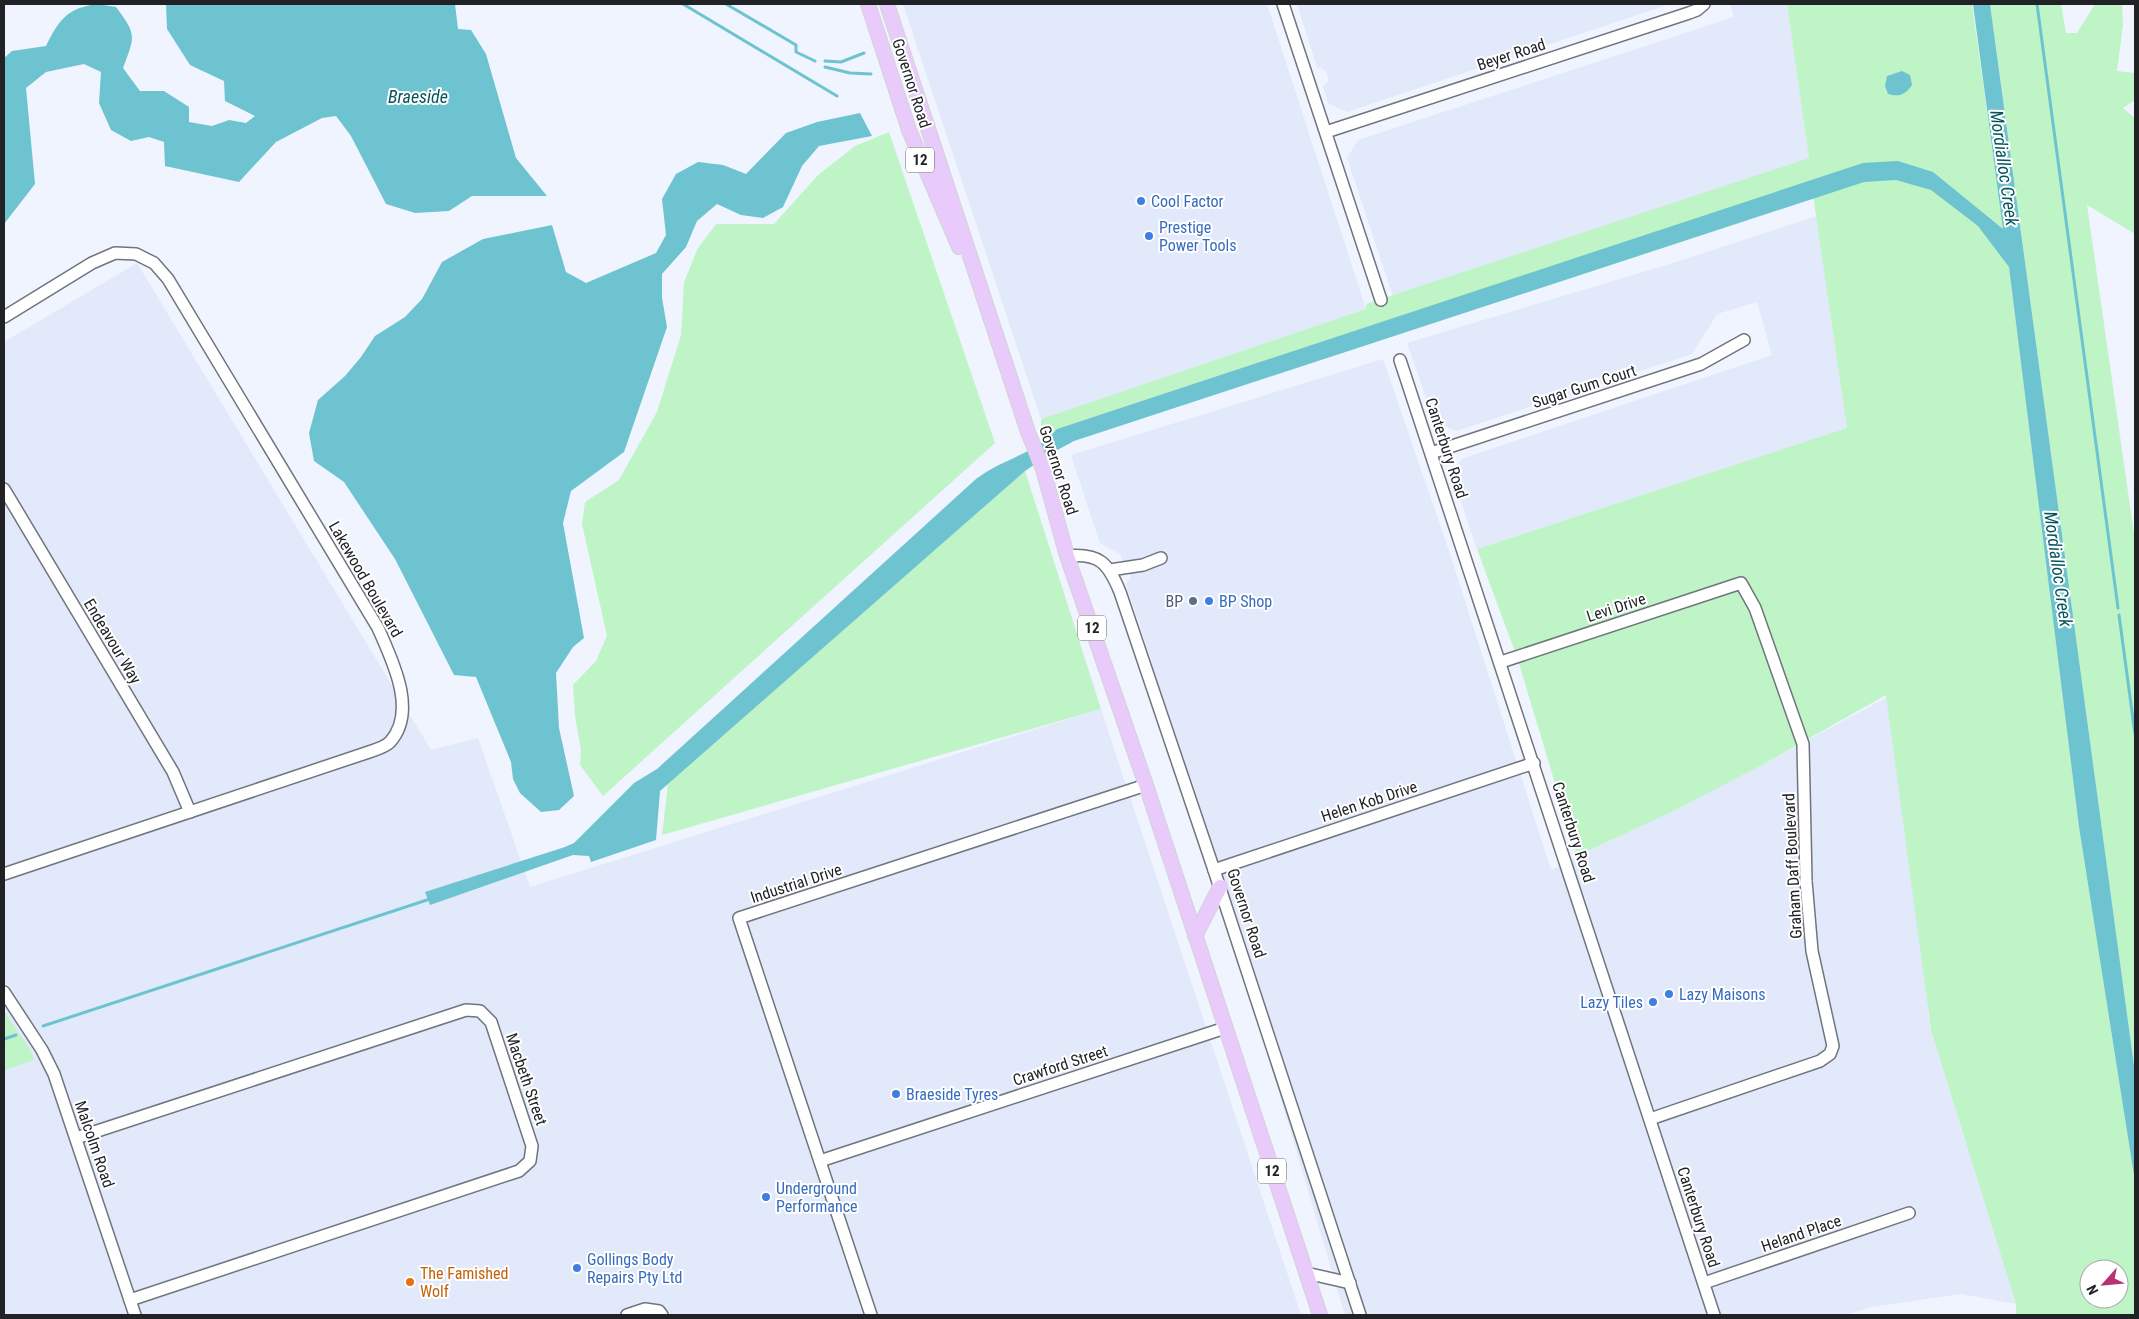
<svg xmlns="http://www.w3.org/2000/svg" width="2139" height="1319" font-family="'Roboto Condensed',sans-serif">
<rect width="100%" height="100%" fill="#eff4fe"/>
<g fill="#e1e9fa">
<polygon points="903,4 1267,4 1366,309 1041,419"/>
<polygon points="1297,4 1670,4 1347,112 1328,103 1323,86 1329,81 1326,71 1317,67"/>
<polygon points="1730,4 1787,4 1809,158 1393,296 1347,158 1358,140 1734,17"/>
<polygon points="1817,216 1847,428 1477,549 1453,477 1461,459 1772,355 1757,302 1717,314 1692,354 1456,431 1434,421 1407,343 1670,264"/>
<polygon points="137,263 431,750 478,738 530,887 1101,709 1301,1315 4,1315 4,342"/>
<polygon points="1383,359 1450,554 1551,870 1762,765 1893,694 1930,1027 2016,1304 1961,1294 1871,1307 1845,1315 1345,1315 1149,654 1126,584 1131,578 1120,554 1100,543 1071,455"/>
</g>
<g fill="#bff4c6" fill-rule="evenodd">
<path d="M1787 4H1972L2009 267 2079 827 2135 1182V1315H2016V1304L1931 1030 1886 695 1762 765 1669 813 1577 856 1517 657 1477 549 1847 428 1811 181 1057 429 1046 441 1041 426V419L1366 309V304L1809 158ZM2089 1269H2119V1299H2089Z"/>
<polygon points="1990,4 2061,4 2066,33 2077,33 2095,4 2122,4 2123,25 2117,71 2135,73 2135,100 2123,108 2135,118 2135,234 2087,205 2135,541 2135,1073"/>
<polygon points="889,132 995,443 603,796 580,765 581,751 575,716 573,685 596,661 607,636 582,524 585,502 619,480 657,412 681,335 684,282 698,248 716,224 774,224 818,175 855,146"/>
<polygon points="1025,471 1101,709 662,835 668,784"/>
<polygon points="4,1012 30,1049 34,1060 4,1070"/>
</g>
<g fill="#6dc3cf">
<path d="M97 4 116 7C137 35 135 36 123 68L140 91H164L189 107V122L212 126 229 120 246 123 255 116 225 101 224 81 190 65 167 29 166 4H455L458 29 471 30 486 54 516 158 547 196H472L449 211 415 213 386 204 351 136 336 116 322 118 276 142 239 182 165 166 164 142 149 137 131 141 111 130 99 103 101 72 84 64 46 72 26 88 35 184 4 224V58L12 51 46 46C59 20 67 8 97 4Z"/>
<path d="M1973 4H1990L2135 1073V1182L2079 827 2009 267 1978 226 1931 190 1896 180 1864 182 1074 441 1050 454 1025 471 660 791 656 840 591 862 589 856 573 855 430 905 425 892 565 847 574 843 634 783 657 769 976 479C1003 458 1034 455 1057 429L1863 163 1898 161 1933 172 2003 229Z"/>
<path d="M1902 71 1910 75 1912 85C1905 95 1899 97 1888 94L1885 86 1887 76Z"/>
<polygon points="860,113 872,136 819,146 802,166 783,207 763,218 741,215 717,204 697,221 686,247 662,274 662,298 667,327 624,452 571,491 563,523 584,638 573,647 556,673 559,728 574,796 559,810 541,812 520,793 513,779 511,762 476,677 454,675 395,559 344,482 314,461 309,433 318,400 345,376 361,357 375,336 405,317 422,299 442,262 483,239 552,225 566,272 586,283 656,253 666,235 662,199 676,174 698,162 723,165 746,174 786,133 817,122"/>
</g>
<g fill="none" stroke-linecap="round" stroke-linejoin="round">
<g stroke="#6dc3cf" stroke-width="3">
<polyline points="683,4 837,96"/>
<polyline points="726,4 796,45 796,52 815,61"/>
<polyline points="2037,4 2118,608"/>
<polyline points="825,61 841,62 864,53"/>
<polyline points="825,67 850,73 871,74"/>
<polyline points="2119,615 2135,734"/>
<polyline points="43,1026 430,899"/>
<polyline points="4,1039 16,1035"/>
</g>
<defs>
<g id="minor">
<polyline points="1283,4 1381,300"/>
<polyline points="1326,132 1689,13 1697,10 1704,4"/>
<path d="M4 317 92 263 115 253 136 254 154 263 168 279 378 628C392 660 418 711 390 742 385 747 375 750 369 752L4 874"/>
<polyline points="1400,360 1714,1315"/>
<polyline points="1431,453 1701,364 1744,340"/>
<polyline points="4,489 173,772 190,812"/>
<path d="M1067 556C1100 553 1108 563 1120 592L1214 870 1360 1315"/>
<polyline points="1110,570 1143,565 1161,558"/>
<polyline points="1501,662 1741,583 1755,608 1803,744 1806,881 1812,951 1833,1046 1830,1054 1820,1061 1650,1119"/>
<polyline points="1214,870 1534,763"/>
<polyline points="4,992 42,1050 54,1074 135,1315"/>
<polyline points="76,1138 466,1010 480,1011 491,1022 532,1146 530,1161 519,1171 130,1300"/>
<polyline points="820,1161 1225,1028"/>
<polyline points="1306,1273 1350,1283"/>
<polyline points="1704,1283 1909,1213"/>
<polyline points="627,1315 645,1309 659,1311 662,1315"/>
<polyline points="871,1315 739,918 1146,785"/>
</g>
<g id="major">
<polyline points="868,4 909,130 959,247"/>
<polyline points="887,4 1028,432 1043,469 1067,556 1146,785 1320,1315"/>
<polyline points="1195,936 1220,887"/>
</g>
</defs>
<use href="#minor" stroke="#70747d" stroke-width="14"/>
<use href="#major" stroke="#d3d3d4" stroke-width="16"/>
<use href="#minor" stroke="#fff" stroke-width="11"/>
<use href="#major" stroke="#e8cbfb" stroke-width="14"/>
</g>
<g fill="#3f7fe0" stroke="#fff" stroke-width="2">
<circle cx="1141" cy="201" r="5"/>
<circle cx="1149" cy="236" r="5"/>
<circle cx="1209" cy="601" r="5"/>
<circle cx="1669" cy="994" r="5"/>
<circle cx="1653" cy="1002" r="5"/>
<circle cx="896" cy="1094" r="5"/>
<circle cx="766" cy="1197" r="5"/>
<circle cx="577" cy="1268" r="5"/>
</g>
<circle fill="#5c6f8a" stroke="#fff" stroke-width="2" cx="1193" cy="601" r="5"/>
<circle fill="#e8710a" stroke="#fff" stroke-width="2" cx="410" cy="1282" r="5"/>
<g text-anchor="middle" stroke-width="4" stroke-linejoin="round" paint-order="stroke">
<g fill="#fff" stroke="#646467" stroke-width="1">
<rect x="906" y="147.5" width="28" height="25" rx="4"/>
<rect x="1078" y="615.5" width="28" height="25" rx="4"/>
<rect x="1258" y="1158.5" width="28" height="25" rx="4"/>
</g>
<g font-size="15" font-weight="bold" fill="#212226">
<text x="920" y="165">12</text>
<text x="1092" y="633">12</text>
<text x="1272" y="1176">12</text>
</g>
<g font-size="16" fill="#212226" stroke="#fff">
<text transform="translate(1511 54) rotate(-18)" y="6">Beyer Road</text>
<text transform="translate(912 83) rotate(72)" y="6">Governor Road</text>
<text transform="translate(1584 386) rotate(-18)" y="6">Sugar Gum Court</text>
<text transform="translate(1447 448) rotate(72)" y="6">Canterbury Road</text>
<text transform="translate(1059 470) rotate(72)" y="6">Governor Road</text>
<text transform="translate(366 579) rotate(60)" y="6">Lakewood Boulevard</text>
<text transform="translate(1616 607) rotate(-18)" y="6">Levi Drive</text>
<text transform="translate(113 641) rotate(59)" y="6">Endeavour Way</text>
<text transform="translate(1369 801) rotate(-18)" y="6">Helen Kob Drive</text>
<text transform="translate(1574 832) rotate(72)" y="6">Canterbury Road</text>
<text transform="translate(1792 866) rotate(-93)" y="6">Graham Daff Boulevard</text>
<text transform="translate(796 883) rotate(-18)" y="6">Industrial Drive</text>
<text transform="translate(1247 913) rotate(72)" y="6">Governor Road</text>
<text transform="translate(1060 1065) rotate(-18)" y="6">Crawford Street</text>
<text transform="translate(527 1079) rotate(71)" y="6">Macbeth Street</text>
<text transform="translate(95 1144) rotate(71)" y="6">Malcolm Road</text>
<text transform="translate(1699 1217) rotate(72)" y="6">Canterbury Road</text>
<text transform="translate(1801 1233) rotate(-19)" y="6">Heland Place</text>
</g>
<g font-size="16" fill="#366cbe" stroke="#fff" text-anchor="start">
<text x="1151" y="207">Cool Factor</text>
<text x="1159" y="233">Prestige<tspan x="1159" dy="18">Power Tools</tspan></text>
<text x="1219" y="607">BP Shop</text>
<text x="1679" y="1000">Lazy Maisons</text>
<text x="1643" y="1008" text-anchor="end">Lazy Tiles</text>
<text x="906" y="1100">Braeside Tyres</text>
<text x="776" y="1194">Underground<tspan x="776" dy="18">Performance</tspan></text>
<text x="587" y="1265">Gollings Body<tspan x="587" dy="18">Repairs Pty Ltd</tspan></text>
</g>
<g font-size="16" fill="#4e5e75" stroke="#fff" text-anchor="end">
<text x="1183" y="607">BP</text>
</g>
<g font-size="16" fill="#c56008" stroke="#fff" text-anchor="start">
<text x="420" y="1279">The Famished<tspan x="420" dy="18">Wolf</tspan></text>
</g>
<g font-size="18" font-style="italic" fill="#03545c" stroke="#fff">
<text x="418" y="103">Braeside</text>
<text transform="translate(2004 168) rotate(82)" y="6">Mordialloc Creek</text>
<text transform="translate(2058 569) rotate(82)" y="6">Mordialloc Creek</text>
</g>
</g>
<rect width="2139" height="1319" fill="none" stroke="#212226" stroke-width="10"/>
<g transform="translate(2104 1284) rotate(243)"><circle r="24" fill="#ffffff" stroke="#a6a7a8"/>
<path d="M0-4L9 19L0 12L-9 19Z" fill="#b83172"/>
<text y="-8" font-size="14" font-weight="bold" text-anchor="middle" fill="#212226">N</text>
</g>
</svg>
